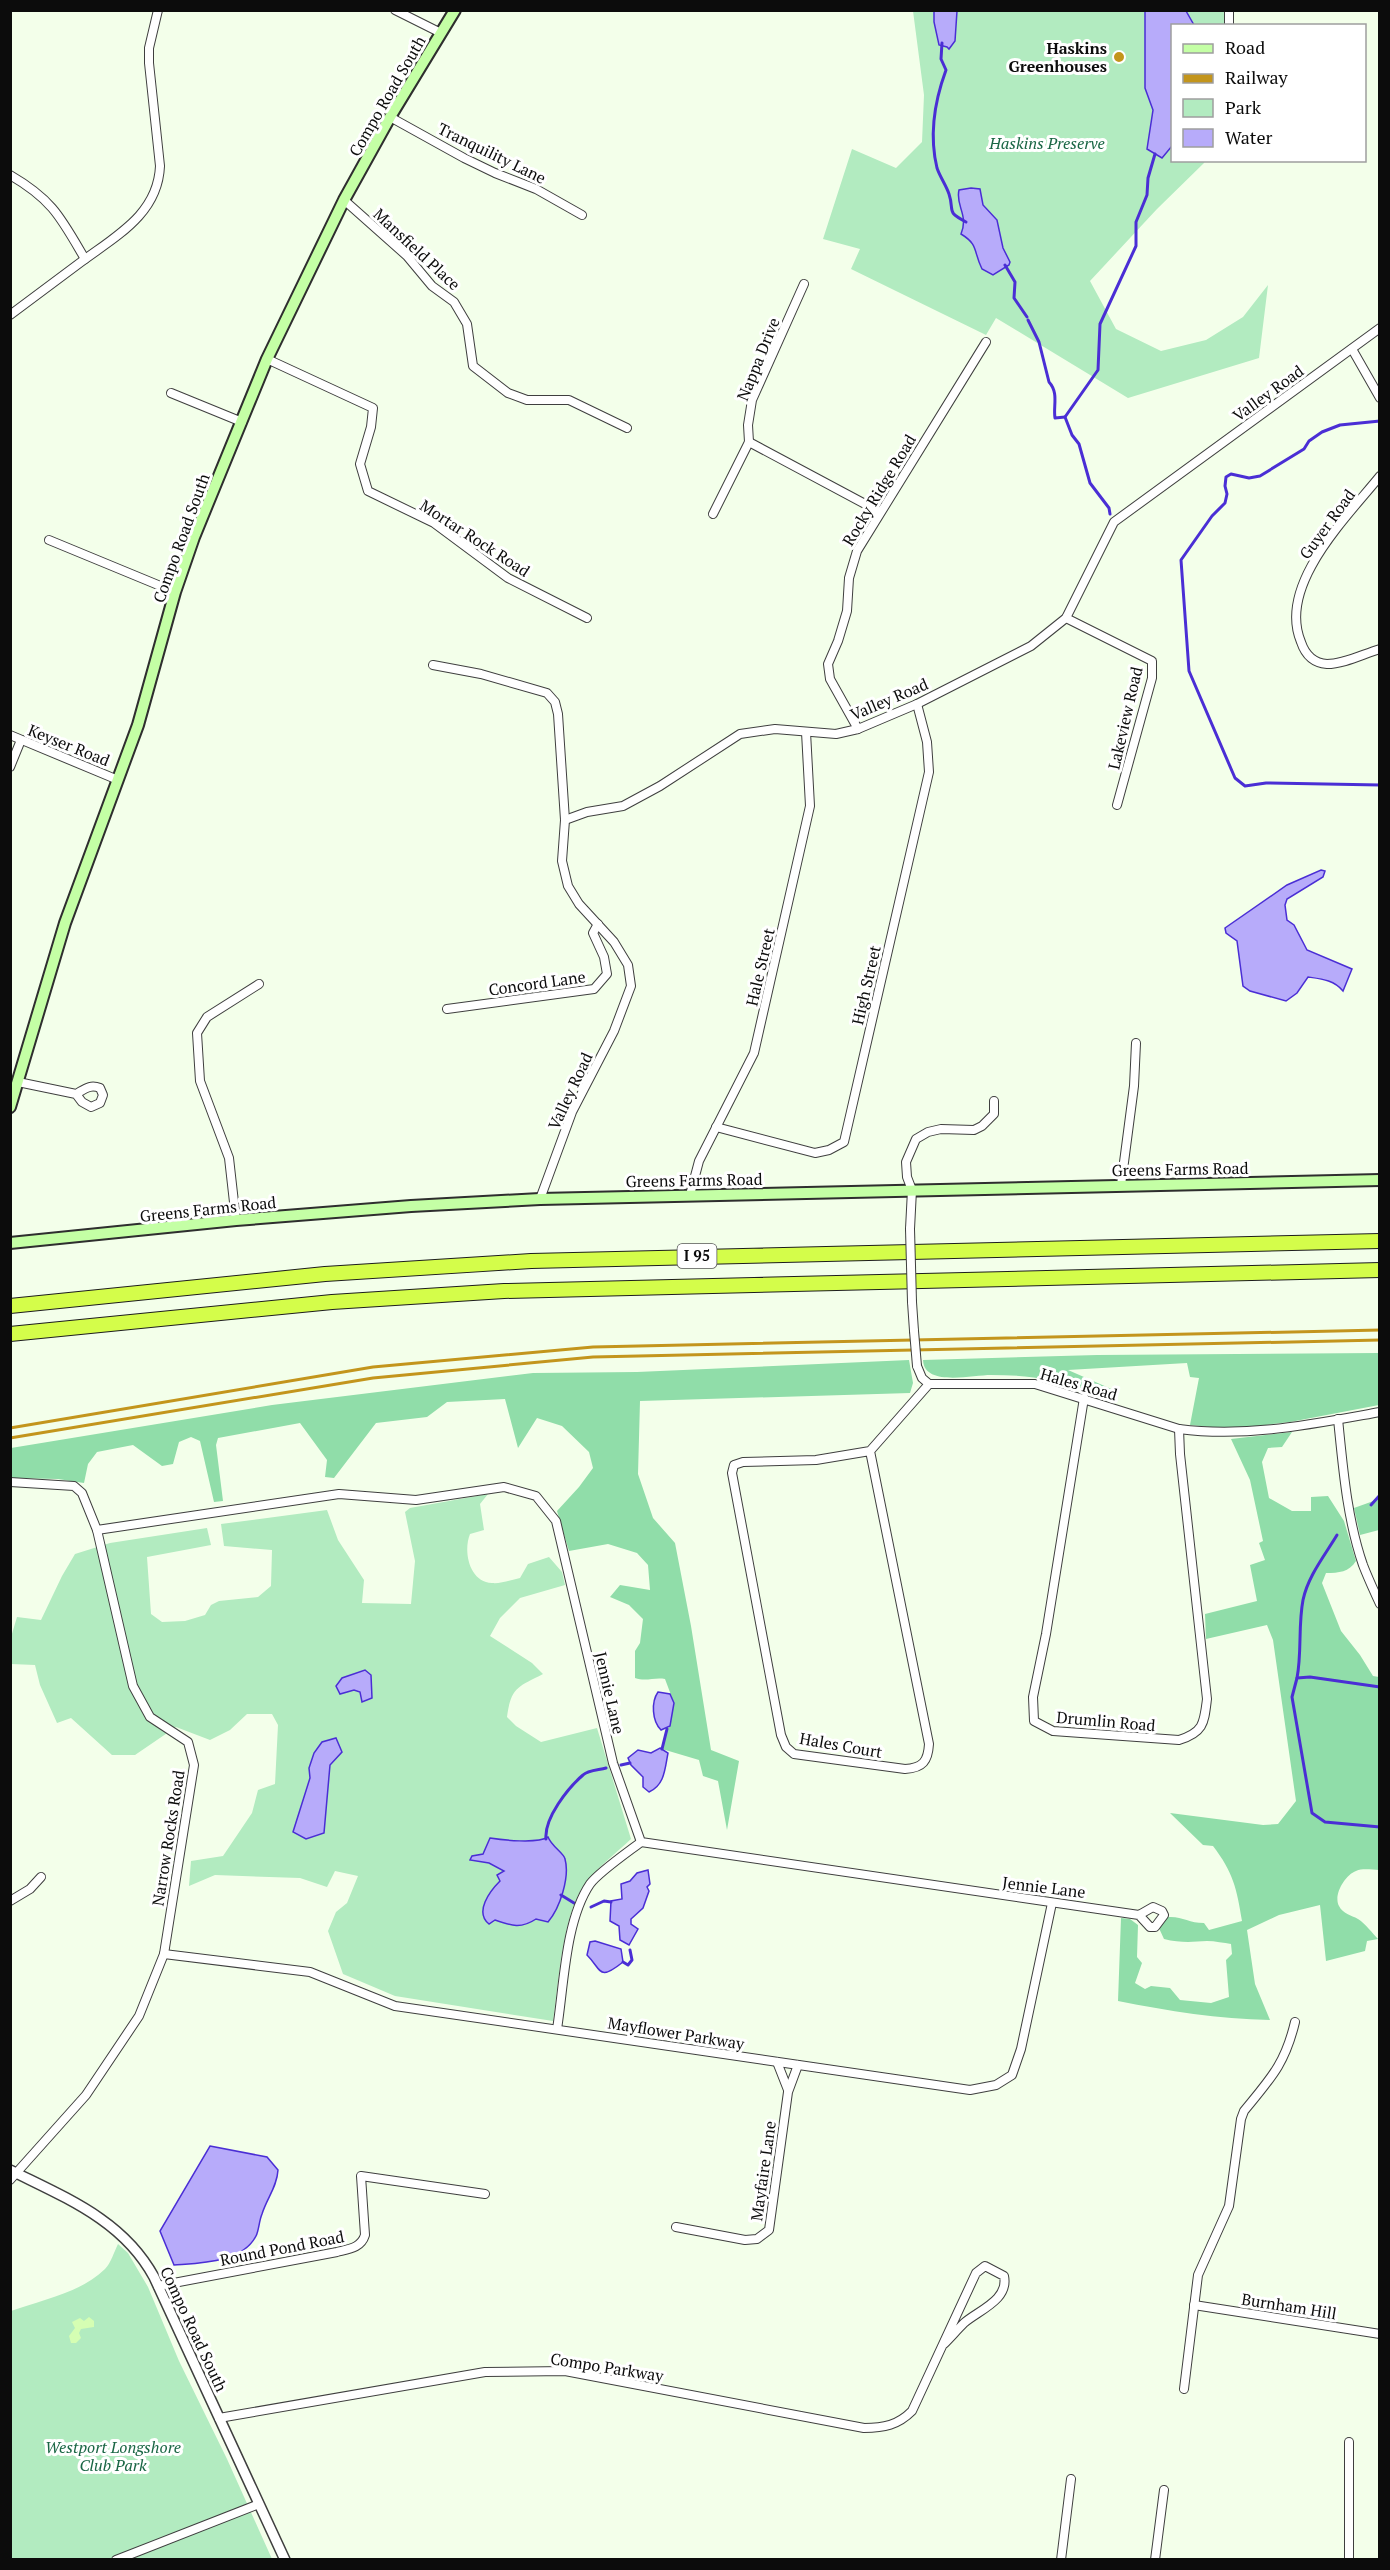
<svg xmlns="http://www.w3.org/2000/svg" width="1390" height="2570" font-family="'PT Serif',serif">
<rect width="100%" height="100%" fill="#f3ffea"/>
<g fill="#b2ebc0">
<polygon points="913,11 1229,11 1229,25 1172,26 1172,160 1205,161 1204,163 1157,209 1090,281 1116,329 1161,351 1206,340 1243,317 1268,285 1259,358 1128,398 996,318 986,335 851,269 860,249 823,239 852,149 896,168 922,142 924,95"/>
<path d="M488 1494 480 1504 484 1530 470 1534C463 1551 469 1582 492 1583 500 1584 511 1580 520 1578L528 1564 549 1557 562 1572 565 1585 520 1598 500 1618 490 1636 532 1663 543 1674C518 1687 511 1687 507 1717L516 1726 541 1742 597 1728 631 1839C617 1852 601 1865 588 1880 562 1910 559 1983 553 2021L395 1996 343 1974 328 1931 336 1912 347 1903 358 1876 335 1871 327 1887 300 1878 215 1875 189 1886 191 1861 223 1856 252 1813 258 1790 275 1784 278 1725 272 1714H247L230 1730 210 1740 176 1727 135 1755H112L71 1718 57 1723 40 1685 35 1665 11 1664V1637L17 1617 41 1620 62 1576 75 1554 110 1543 207 1528 211 1545 147 1557 151 1614 162 1622 185 1621 205 1615 211 1605 219 1601 258 1597 271 1586 272 1550 224 1546 221 1524 327 1510 338 1540 364 1580 362 1603 411 1604 415 1561 405 1512 410 1508Z"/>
<path d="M118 2244 128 2253 148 2287 179 2361 227 2459 272 2559 11 2560V2311C41 2300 81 2293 105 2269 111 2263 114 2252 118 2244Z"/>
</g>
<g fill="#90dda9">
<path d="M1379 1353V1405L1290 1422 1231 1429 1190 1425 1199 1378 1190 1377 1187 1363 1068 1370 1116 1391 1114 1397C1092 1396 1072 1386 1051 1381 1032 1376 1011 1375 991 1375 972 1375 924 1387 923 1360L1097 1355Z"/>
<path d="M909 1360 913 1383 910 1393 640 1401 638 1474 653 1518 675 1543 691 1626 711 1750 739 1761 727 1830 718 1781 703 1776 699 1760 662 1749 667 1729 670 1726 674 1703 665 1679C654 1677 646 1682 635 1678V1651L640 1643 643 1619 629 1605 610 1597 620 1585 650 1590 648 1565 637 1553 608 1544 569 1551 557 1511 579 1487 593 1468 589 1452 562 1426 537 1418 518 1448 505 1399 447 1402 427 1417 376 1423 334 1478 325 1477 327 1460 300 1423 218 1438 216 1445 223 1501 214 1502 200 1441 191 1437 179 1442 173 1464 162 1466 133 1445 97 1452 88 1464 84 1483 58 1479 11 1478V1448L272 1405 533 1373 637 1372Z"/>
<path d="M1292 1432 1282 1447 1268 1448 1262 1462 1269 1498 1292 1511H1311V1497L1328 1496 1344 1521 1356 1561C1349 1572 1339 1573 1326 1573L1322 1583 1341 1631 1360 1655 1373 1676 1379 1677V1870C1372 1870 1363 1868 1356 1871 1345 1875 1333 1895 1339 1906 1343 1914 1351 1915 1358 1919 1366 1924 1372 1933 1378 1939L1367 1941 1365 1951 1326 1961 1320 1905 1279 1915 1247 1930 1255 1984 1270 2020C1218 2019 1169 2011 1118 2001L1121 1918 1130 1919 1138 1925 1137 1957 1142 1963 1135 1983 1145 1989 1151 1986 1170 1988 1180 2000 1211 2003 1229 1997 1226 1960 1232 1954 1231 1944C1224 1943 1215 1941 1207 1941 1192 1942 1180 1943 1164 1939L1158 1926 1168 1917C1182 1916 1189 1923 1204 1923L1209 1930 1242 1921C1237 1889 1233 1872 1213 1846L1203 1845 1170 1813 1263 1825 1278 1824 1296 1801 1273 1640 1267 1625 1206 1639 1205 1614 1257 1601 1250 1565 1265 1560 1259 1543 1263 1541 1250 1480 1231 1439Z"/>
<polygon points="1379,1499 1379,1530 1360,1535 1354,1508"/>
</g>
<polygon fill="#d5feb3" points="89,2317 94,2321 94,2327 81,2329 79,2333 81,2338 76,2343 71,2343 69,2336 75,2328 72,2322 80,2318 84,2321"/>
<g fill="#b7abfa" stroke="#4a2ed5" stroke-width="1.5">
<polygon points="934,11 957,11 955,41 949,49 947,47 939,45 934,22"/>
<polygon points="1145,11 1186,11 1194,25 1172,26 1172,146 1162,158 1147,149 1153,110 1145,88"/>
<path d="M971 188 980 189 983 205 997 220 1003 248 1010 262 1009 265 993 275 982 269C973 251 979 245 961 234 969 215 955 205 959 190Z"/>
<path d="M1321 870 1325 871 1323 877 1287 899 1285 905 1287 920 1294 925 1307 950 1352 969 1343 991C1334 980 1322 979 1308 977L1297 993 1286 1001 1250 991 1243 986 1237 941 1226 933 1225 928 1287 885Z"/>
<polygon points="365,1670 371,1675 372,1698 362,1702 360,1692 354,1690 340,1694 336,1686 342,1678"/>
<path d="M658 1692 670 1694 674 1703 670 1726 661 1730C652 1721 651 1702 658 1692Z"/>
<polygon points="336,1738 342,1752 330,1765 324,1833 306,1839 293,1832 310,1778 309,1768 314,1753 322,1742"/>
<path d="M660 1748 668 1753C665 1768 665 1785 649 1792L643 1787V1777L631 1765 628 1758 638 1750 651 1753Z"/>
<path d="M548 1837C552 1847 564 1853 565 1859 570 1877 560 1908 548 1922L536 1919C521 1929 512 1926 495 1920L489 1924C474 1912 490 1891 500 1881L497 1875 504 1871 489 1863 470 1860 472 1856 483 1854 490 1838C503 1840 537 1844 548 1837Z"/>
<polygon points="648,1870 650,1884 647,1887 649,1891 643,1908 631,1919 631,1924 638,1929 629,1945 620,1940 619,1926 610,1921 611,1901 622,1899 621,1884 630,1881 637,1873"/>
<path d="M595 1941 621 1949 623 1962C598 1982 602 1970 587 1955L590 1942Z"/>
<path d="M210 2146 267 2157 278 2170C277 2187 267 2198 262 2214 259 2221 259 2230 256 2236 242 2263 200 2263 174 2265L160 2231Z"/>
</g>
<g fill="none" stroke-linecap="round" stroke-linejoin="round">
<g stroke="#4a2ed5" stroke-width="3">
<path d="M942 43 941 59 946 70C935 100 929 135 937 168 940 177 946 185 949 194 955 212 945 211 966 222"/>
<polyline points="1005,265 1015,282 1014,298 1027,317"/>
<path d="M1028 320 1039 342 1049 382C1059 393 1053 406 1055 418L1065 417"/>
<polyline points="1380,421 1340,425 1322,432 1309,441 1304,449 1260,476 1249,478 1231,474 1226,477 1225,486 1227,494 1225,503 1212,516 1181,560 1189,671 1235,778 1245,786 1266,783 1380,785"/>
<polyline points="1110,514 1109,508 1090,483 1079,444 1072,435 1065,417 1098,370 1100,324 1136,246 1136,222 1147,195 1148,178 1155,154"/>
<polyline points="1371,1505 1380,1495"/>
<path d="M1297 1678C1302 1652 1298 1626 1303 1600 1308 1576 1325 1555 1337 1535"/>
<polyline points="1380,1687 1310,1677 1297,1678 1292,1697 1312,1813 1325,1822 1380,1827"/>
<polyline points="662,1749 667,1729"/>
<polyline points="621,1765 630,1763"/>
<path d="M546 1839C544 1818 568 1788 583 1775 588 1770 599 1770 606 1768"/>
<polyline points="561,1895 574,1903"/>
<polyline points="591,1907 604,1901 611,1902"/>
<polyline points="623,1962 628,1965 632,1960 630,1950"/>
</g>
<defs>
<g id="minor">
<polyline points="395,10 441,33"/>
<polyline points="1229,26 1229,10"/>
<polyline points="390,117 464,158 495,173 536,189 582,215"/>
<path d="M10 175C53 200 61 218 85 259"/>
<polyline points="344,200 407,256 432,286 454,302 467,324 473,366 508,393 527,400 569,400 627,428"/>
<path d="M10 315C34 297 58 279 81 262 116 236 158 214 160 166L149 63V48L158 10"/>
<polyline points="1352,349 1380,398"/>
<polyline points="267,359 373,408 371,427 360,464 368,491 434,523 508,578 587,618"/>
<polyline points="171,393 242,422"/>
<polyline points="749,442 748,425 752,400 804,284"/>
<polyline points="749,442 880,512"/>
<path d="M1380 476C1347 517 1277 585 1301 642 1305 654 1313 663 1327 664 1344 664 1363 654 1380 649"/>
<polyline points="713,514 749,442"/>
<polyline points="49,540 175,592"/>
<polyline points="1066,618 1152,661 1152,678 1117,805"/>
<polyline points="433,665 481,674 547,693 555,702 558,714 565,820 562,861 568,886 579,904 614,942 628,965 631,986 614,1031 572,1112 540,1199"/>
<polyline points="858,729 830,679 828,664 838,641 847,611 849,578 857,551 986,342"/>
<polyline points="10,735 118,780"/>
<polyline points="10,767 21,740"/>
<polyline points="565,820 587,812 623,806 660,786 740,734 775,729 836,734 858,729 917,704 1031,646 1066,618 1114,522 1380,328"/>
<polyline points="447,1009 594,989 607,974 604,957 593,933 598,924"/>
<path d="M18 1082 76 1094C85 1089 90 1084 100 1088L103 1095 100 1103 91 1107 82 1102 76 1094"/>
<polyline points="716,1127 815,1153 829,1150 844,1142 929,772 927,742 917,704"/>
<polyline points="1121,1185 1134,1086 1136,1043"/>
<polyline points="690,1195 699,1161 754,1053 810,806 806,732"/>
<polyline points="236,1220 229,1158 200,1081 197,1033 207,1017 259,984"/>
<polyline points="910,1229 912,1190 907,1177 906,1162 916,1139 928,1132 941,1129 974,1130 982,1126 994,1114 994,1101"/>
<polyline points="912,1302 914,1331"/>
<path d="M917 1366 922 1378 929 1384H1035L1179 1429C1247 1438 1313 1424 1380 1412"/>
<path d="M1084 1398 1046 1634 1033 1697 1034 1721 1053 1731 1179 1740C1204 1732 1204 1723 1207 1699L1180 1454 1179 1429"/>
<path d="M1338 1419C1343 1468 1347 1519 1363 1565 1368 1578 1374 1591 1380 1604"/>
<path d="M870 1451 929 1744C928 1761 923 1768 905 1769L794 1754 786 1747 781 1735 732 1473 734 1465 743 1462 816 1460 870 1451 929 1384"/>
<polyline points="10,1482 74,1486 82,1493 97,1530 133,1686 150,1717 188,1742 194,1765 164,1954 139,2016 86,2095 10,2180"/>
<polyline points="97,1530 339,1494 416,1500 504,1487 536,1496 556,1521 613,1763 641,1842 1139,1915 1153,1907 1162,1911 1164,1915 1155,1927 1150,1927 1139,1915"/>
<polyline points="10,1901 30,1889 41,1877"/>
<polyline points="164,1954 310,1972 395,2006 970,2090 996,2085 1012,2075 1021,2049 1052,1903"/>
<path d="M557 2029C564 1986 565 1921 590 1884 599 1872 628 1852 641 1842"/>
<polyline points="777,2062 788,2090"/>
<polyline points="676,2227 745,2240 757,2239 769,2230 788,2092 798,2065"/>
<path d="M158 2286 337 2252C349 2249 361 2248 365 2235L361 2176 485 2194"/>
<polyline points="1194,2305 1380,2334"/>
<path d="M1184 2389 1198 2275 1229 2206 1241 2119 1244 2111C1271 2078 1285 2064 1295 2022"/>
<path d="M219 2418 485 2372 565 2371 864 2428C884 2428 898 2425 912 2411L976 2273 985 2266 1004 2276C1009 2300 979 2310 964 2323 957 2330 951 2337 944 2344"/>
<polyline points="116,2560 259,2504"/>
<polyline points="1061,2560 1071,2479"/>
<polyline points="1155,2560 1164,2490"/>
<polyline points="1349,2560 1349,2442"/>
</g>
<path id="tertiary" d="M10 2170C66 2198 123 2220 154 2277L285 2560"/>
<g id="secondary">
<polyline points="10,1107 65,923 138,725 175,592 194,537 267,359 344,200 390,117 455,10"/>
<polyline points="10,1243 236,1220 411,1206 540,1199 1380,1180"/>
</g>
<g id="motorway">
<polyline points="10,1306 325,1274 531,1261 1380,1241"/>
<polyline points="10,1334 332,1302 504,1291 1380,1270"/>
</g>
</defs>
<use href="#minor" stroke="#3f3f3f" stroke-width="10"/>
<use href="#tertiary" stroke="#3f3f3f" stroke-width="12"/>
<use href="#secondary" stroke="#2e2e2e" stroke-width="14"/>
<use href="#motorway" stroke="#1d1d1d" stroke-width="16"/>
<use href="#minor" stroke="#fff" stroke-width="8"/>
<use href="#tertiary" stroke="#fff" stroke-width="9"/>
<use href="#secondary" stroke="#c4ffa5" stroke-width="10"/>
<use href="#motorway" stroke="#d4fd4a" stroke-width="14"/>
<g stroke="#c3951c" stroke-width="3">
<polyline points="10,1428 373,1367 593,1347 1380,1330"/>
<polyline points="10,1438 373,1378 593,1357 1380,1340"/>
</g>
<defs>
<g id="minor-bridge">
<polyline points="910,1229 912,1302"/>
<polyline points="914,1331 917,1366"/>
</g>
</defs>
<use href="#minor-bridge" stroke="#3f3f3f" stroke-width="10" stroke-linecap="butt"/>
<use href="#minor-bridge" stroke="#fff" stroke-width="8"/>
</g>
<circle fill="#c3951c" stroke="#fff" stroke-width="2" cx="1119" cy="57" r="6"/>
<g text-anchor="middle" stroke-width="6" stroke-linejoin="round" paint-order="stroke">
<rect fill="#fff" stroke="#555" stroke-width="1.5" x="677.5" y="1244" width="39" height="24" rx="4.5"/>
<g font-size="15" font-weight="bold" fill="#0c0c0c">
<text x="697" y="1261">I 95</text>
</g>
<g font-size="16" font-weight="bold" fill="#0c0c0c" stroke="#fff" text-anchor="end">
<text x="1107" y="54">Haskins<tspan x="1107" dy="18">Greenhouses</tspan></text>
</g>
<g font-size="16" fill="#0c0c0c" stroke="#fff">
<text transform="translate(387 96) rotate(-60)" y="6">Compo Road South</text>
<text transform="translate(492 153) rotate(26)" y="6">Tranquility Lane</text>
<text transform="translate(417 249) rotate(43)" y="6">Mansfield Place</text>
<text transform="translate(758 359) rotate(-68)" y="6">Nappa Drive</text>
<text transform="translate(1268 393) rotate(-36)" y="6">Valley Road</text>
<text transform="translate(879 490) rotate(-59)" y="6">Rocky Ridge Road</text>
<text transform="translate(1327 524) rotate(-54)" y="6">Guyer Road</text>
<text transform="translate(181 538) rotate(-70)" y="6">Compo Road South</text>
<text transform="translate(475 538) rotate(33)" y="6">Mortar Rock Road</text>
<text transform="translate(889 699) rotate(-23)" y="6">Valley Road</text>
<text transform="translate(1125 718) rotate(-77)" y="6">Lakeview Road</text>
<text transform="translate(69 745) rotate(22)" y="6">Keyser Road</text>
<text transform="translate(760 967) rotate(-77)" y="6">Hale Street</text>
<text transform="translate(537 983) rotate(-8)" y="6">Concord Lane</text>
<text transform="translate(866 985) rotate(-77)" y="6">High Street</text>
<text transform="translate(570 1091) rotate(-65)" y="6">Valley Road</text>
<text transform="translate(1180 1169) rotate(-1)" y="6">Greens Farms Road</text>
<text transform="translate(694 1180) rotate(-1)" y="6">Greens Farms Road</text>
<text transform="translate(208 1209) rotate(-6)" y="6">Greens Farms Road</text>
<text transform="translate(1079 1384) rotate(16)" y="6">Hales Road</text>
<text transform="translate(610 1693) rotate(77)" y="6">Jennie Lane</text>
<text transform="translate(1106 1721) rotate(5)" y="6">Drumlin Road</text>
<text transform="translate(841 1745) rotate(10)" y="6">Hales Court</text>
<text transform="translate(168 1838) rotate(-81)" y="6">Narrow Rocks Road</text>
<text transform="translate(1044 1887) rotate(7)" y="6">Jennie Lane</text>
<text transform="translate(676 2033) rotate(9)" y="6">Mayflower Parkway</text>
<text transform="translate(763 2171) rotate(-82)" y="6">Mayfaire Lane</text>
<text transform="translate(282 2248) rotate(-11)" y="6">Round Pond Road</text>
<text transform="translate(1289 2306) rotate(9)" y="6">Burnham Hill</text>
<text transform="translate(194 2329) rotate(65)" y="6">Compo Road South</text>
<text transform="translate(607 2367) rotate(9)" y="6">Compo Parkway</text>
</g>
<g font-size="16" font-style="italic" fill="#196644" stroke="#fff">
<text x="1047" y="149">Haskins Preserve</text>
<text x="113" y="2453">Westport Longshore<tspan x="113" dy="18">Club Park</tspan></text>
</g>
</g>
<rect width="1390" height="2570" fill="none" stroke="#0c0c0c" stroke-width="24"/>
<rect x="1171" y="24" width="195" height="138" fill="#ffffff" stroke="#9e9e9e" stroke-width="1.5"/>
<rect x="1183" y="44" width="30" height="9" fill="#c4ffa5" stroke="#9e9e9e" stroke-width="1.5"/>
<text x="1225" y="54" font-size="18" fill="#0c0c0c">Road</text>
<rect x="1183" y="74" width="30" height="9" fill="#c3951c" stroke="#9e9e9e" stroke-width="1.5"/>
<text x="1225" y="84" font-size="18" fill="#0c0c0c">Railway</text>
<rect x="1183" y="99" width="30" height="18" fill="#b2ebc0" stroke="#9e9e9e" stroke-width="1.5"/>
<text x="1225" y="114" font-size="18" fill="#0c0c0c">Park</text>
<rect x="1183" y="129" width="30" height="18" fill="#b7abfa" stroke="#9e9e9e" stroke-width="1.5"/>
<text x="1225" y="144" font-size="18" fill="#0c0c0c">Water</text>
</svg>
